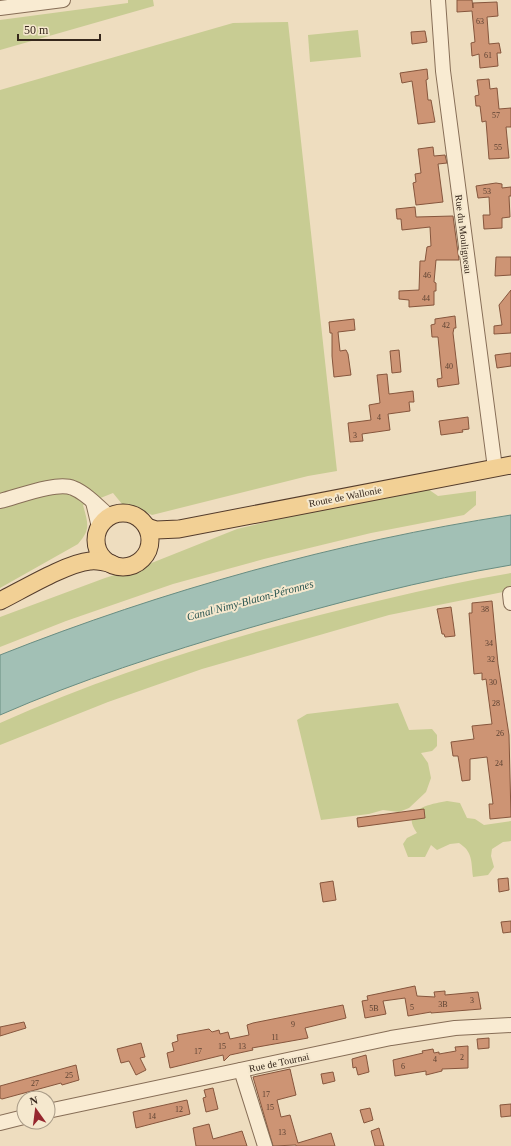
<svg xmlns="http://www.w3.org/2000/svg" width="511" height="1146" font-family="Georgia,serif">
<rect width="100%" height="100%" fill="#eeddbf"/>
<g fill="#c8cc93">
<polygon points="128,0 153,0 154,6 0,50 0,20 128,3"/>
<path d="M288 22 337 471 308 476 152 515 136 507 122 504 113 493 83 505C88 524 91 529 78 544L0 588V90L233 23Z"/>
<polygon points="358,30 361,57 310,62 308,35"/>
<polygon points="428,489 438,496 476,491 476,505 464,515 371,533 264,559 173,584 66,621 0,647 0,617 105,578 149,564 237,529 353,501"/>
<path d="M511 573V603L510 594 503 592 389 615 202 669 108 702 0 745V723C123 668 255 629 386 599 428 589 469 580 511 573Z"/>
<polygon points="398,703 409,730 432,729 437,735 437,746 432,751 421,753 428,763 431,778 426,792 409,808 399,812 383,810 369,814 321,820 297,720 307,714"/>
<path d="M447 801 460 803 467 818 475 819 484 825 511 821V841L503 842 492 849 491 856 494 867 488 875 473 877C471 861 473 852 459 843L450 844 437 850 431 845 425 857H408L403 844 407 838 417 833C399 809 431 804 447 801Z"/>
</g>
<path fill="#a2c0b5" stroke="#698d82" d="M511 515V565C422 580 335 603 249 628 164 653 80 680 0 715V655C164 590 337 542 511 515Z"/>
<g fill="#cd9474" stroke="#86563d">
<polygon points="457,0 472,0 473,8 473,3 497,2 498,16 487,17 489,44 499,43 501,53 497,53 498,66 480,68 479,54 472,56 471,43 475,42 472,11 457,12"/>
<polygon points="425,31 427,42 412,44 411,32"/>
<polygon points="427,69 428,79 426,80 428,100 431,100 435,122 418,124 412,81 402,83 400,73"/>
<polygon points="489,79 490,89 497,88 499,109 511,108 511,127 506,127 509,158 489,159 486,121 482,122 480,106 476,106 475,96 479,95 477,80"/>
<polygon points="433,147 434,156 445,155 447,163 438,164 443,202 416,205 413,183 416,182 415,174 421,173 418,149"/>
<polygon points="496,183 502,184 502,188 511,187 511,196 509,196 510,217 502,218 502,228 484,229 483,215 490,215 489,197 478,198 476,186"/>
<polygon points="415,207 416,217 453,216 459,260 436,260 434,282 436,283 436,291 434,291 434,305 409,307 409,300 399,299 399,291 419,290 420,261 425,261 427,247 431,246 430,227 402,230 401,219 397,219 396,209"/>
<polygon points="496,257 511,257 511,275 495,276"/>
<polygon points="511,290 511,333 494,334 494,326 502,325 499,305"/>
<polygon points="455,316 456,328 454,328 453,333 459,384 438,387 437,379 442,378 438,337 432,337 431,325 435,324 435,319"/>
<polygon points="354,319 355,330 338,332 340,351 346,350 348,354 351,375 334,377 332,356 332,333 330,333 329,322"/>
<polygon points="399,350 401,372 392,373 390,351"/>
<polygon points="511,353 511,366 497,368 495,355"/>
<polygon points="387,374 389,394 413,391 414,402 409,402 410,411 388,414 390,430 362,434 363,441 350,442 348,423 371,420 369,405 380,403 377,375"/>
<polygon points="468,417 469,429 462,430 463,432 441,435 439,421"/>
<polygon points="492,601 498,664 509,735 511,817 490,819 489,804 493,804 487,757 470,759 470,780 462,781 458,756 453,756 451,742 474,739 472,726 492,724 486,679 482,680 482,673 474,674 469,613 472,613 472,603"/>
<polygon points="451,607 455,636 445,637 444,634 442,634 437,609"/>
<polygon points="424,809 425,818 358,827 357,818"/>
<polygon points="508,878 509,890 499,892 498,879"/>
<polygon points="333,881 336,900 323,902 320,883"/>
<polygon points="511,921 511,932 503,933 501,922"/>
<polygon points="415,986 417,996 435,997 434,992 445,991 445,995 478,992 481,1009 431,1013 431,1012 408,1016 405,998 383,1001 386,1014 365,1018 362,1001 368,1000 367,996"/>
<polygon points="343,1005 346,1018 305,1028 308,1038 252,1048 253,1050 230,1055 224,1061 223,1055 170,1068 167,1053 174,1051 172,1043 178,1041 177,1035 209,1029 212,1032 219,1030 220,1034 228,1032 230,1039 249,1035 247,1025 253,1023"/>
<polygon points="24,1022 26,1028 0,1036 0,1027"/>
<polygon points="489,1038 489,1048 478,1049 477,1039"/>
<polygon points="141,1043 145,1057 140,1058 146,1070 136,1075 129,1061 121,1063 117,1049"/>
<polygon points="468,1046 468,1068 442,1069 442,1071 426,1075 426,1071 395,1076 393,1060 423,1053 422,1051 433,1049 434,1053 439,1052 439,1054 456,1051 455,1047"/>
<polygon points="366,1055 369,1072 358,1075 356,1067 353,1068 352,1059"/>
<polygon points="76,1065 79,1080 62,1085 61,1083 2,1099 0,1098 0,1086"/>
<polygon points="290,1069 296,1095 277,1100 281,1117 290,1115 298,1143 331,1133 335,1146 296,1146 296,1145 273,1146 253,1077"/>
<polygon points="333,1072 335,1081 323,1084 321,1074"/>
<polygon points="213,1088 218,1109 206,1112 203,1098 206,1097 204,1090"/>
<polygon points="187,1100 190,1114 136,1128 133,1112"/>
<polygon points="511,1104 511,1116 501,1117 500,1105"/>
<polygon points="370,1108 373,1120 364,1123 360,1110"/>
<polygon points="209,1124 213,1139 242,1131 247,1146 196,1146 193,1128"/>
<polygon points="379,1128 384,1146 375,1146 371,1131"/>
</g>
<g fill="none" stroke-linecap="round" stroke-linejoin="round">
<defs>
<g id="minor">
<polyline points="438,0 443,71 495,468"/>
<polyline points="0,8 63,0"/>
<path d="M0 501C17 497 57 481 73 488 86 493 99 507 110 517"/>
<polyline points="93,502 99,527"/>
<polyline points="511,594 510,594 511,603"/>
<polyline points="241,1070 265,1146"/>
<polyline points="48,1111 391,1038 455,1028 511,1025"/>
<polyline points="0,1123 24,1117"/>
</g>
<g id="major">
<circle cx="123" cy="540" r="27"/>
<polyline points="147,527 156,530 179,529 511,465"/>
<path d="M0 601C22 590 67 563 90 561 97 560 105 562 112 564"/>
</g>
</defs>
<use href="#minor" stroke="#876e57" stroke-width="16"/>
<use href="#major" stroke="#543c2c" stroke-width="19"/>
<use href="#minor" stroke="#f9ebd2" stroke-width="14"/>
<use href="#major" stroke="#f2d095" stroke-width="17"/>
</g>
<g text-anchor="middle" stroke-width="4" stroke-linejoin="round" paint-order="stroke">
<g font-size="8" fill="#5c4232">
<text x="480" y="24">63</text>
<text x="488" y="58">61</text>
<text x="496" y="118">57</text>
<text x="498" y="150">55</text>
<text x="487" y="194">53</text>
<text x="427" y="278">46</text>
<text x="426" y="301">44</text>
<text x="446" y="328">42</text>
<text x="449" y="369">40</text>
<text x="379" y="420">4</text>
<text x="355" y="438">3</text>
<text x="485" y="612">38</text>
<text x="489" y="646">34</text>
<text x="491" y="662">32</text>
<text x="493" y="685">30</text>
<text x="496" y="706">28</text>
<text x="500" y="736">26</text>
<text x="499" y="766">24</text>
<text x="472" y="1003">3</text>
<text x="443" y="1007">3B</text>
<text x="412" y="1010">5</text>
<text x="374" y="1011">5B</text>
<text x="293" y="1027">9</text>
<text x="275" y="1040">11</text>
<text x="222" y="1049">15</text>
<text x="242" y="1049">13</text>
<text x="198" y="1054">17</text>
<text x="462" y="1060">2</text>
<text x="435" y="1062">4</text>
<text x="403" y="1069">6</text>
<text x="69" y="1078">25</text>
<text x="35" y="1086">27</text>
<text x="266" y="1097">17</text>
<text x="270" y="1110">15</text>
<text x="179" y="1112">12</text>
<text x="152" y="1119">14</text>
<text x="282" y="1135">13</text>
</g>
<g font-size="10" fill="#36271c" stroke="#f5e8ce">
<text transform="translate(464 234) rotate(83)" y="4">Rue du Mouligneau</text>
<text transform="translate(345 496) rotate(-11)" y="4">Route de Wallonie</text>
<text transform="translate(279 1062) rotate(-12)" y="4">Rue de Tournai</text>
</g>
<g font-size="11" font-style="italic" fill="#2b5651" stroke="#f5e8ce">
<text transform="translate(250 600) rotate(-15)" y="4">Canal Nimy-Blaton-Péronnes</text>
</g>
</g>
<g transform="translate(36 1110) rotate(346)"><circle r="19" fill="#f5e8ce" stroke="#a99b87"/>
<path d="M0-3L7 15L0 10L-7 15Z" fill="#96272e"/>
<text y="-6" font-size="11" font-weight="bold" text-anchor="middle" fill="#36271c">N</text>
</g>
<path d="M18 34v6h82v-6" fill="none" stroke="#36271c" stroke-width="2"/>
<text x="24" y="34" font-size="12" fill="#36271c" stroke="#f5e8ce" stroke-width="3" paint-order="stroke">50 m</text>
</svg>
